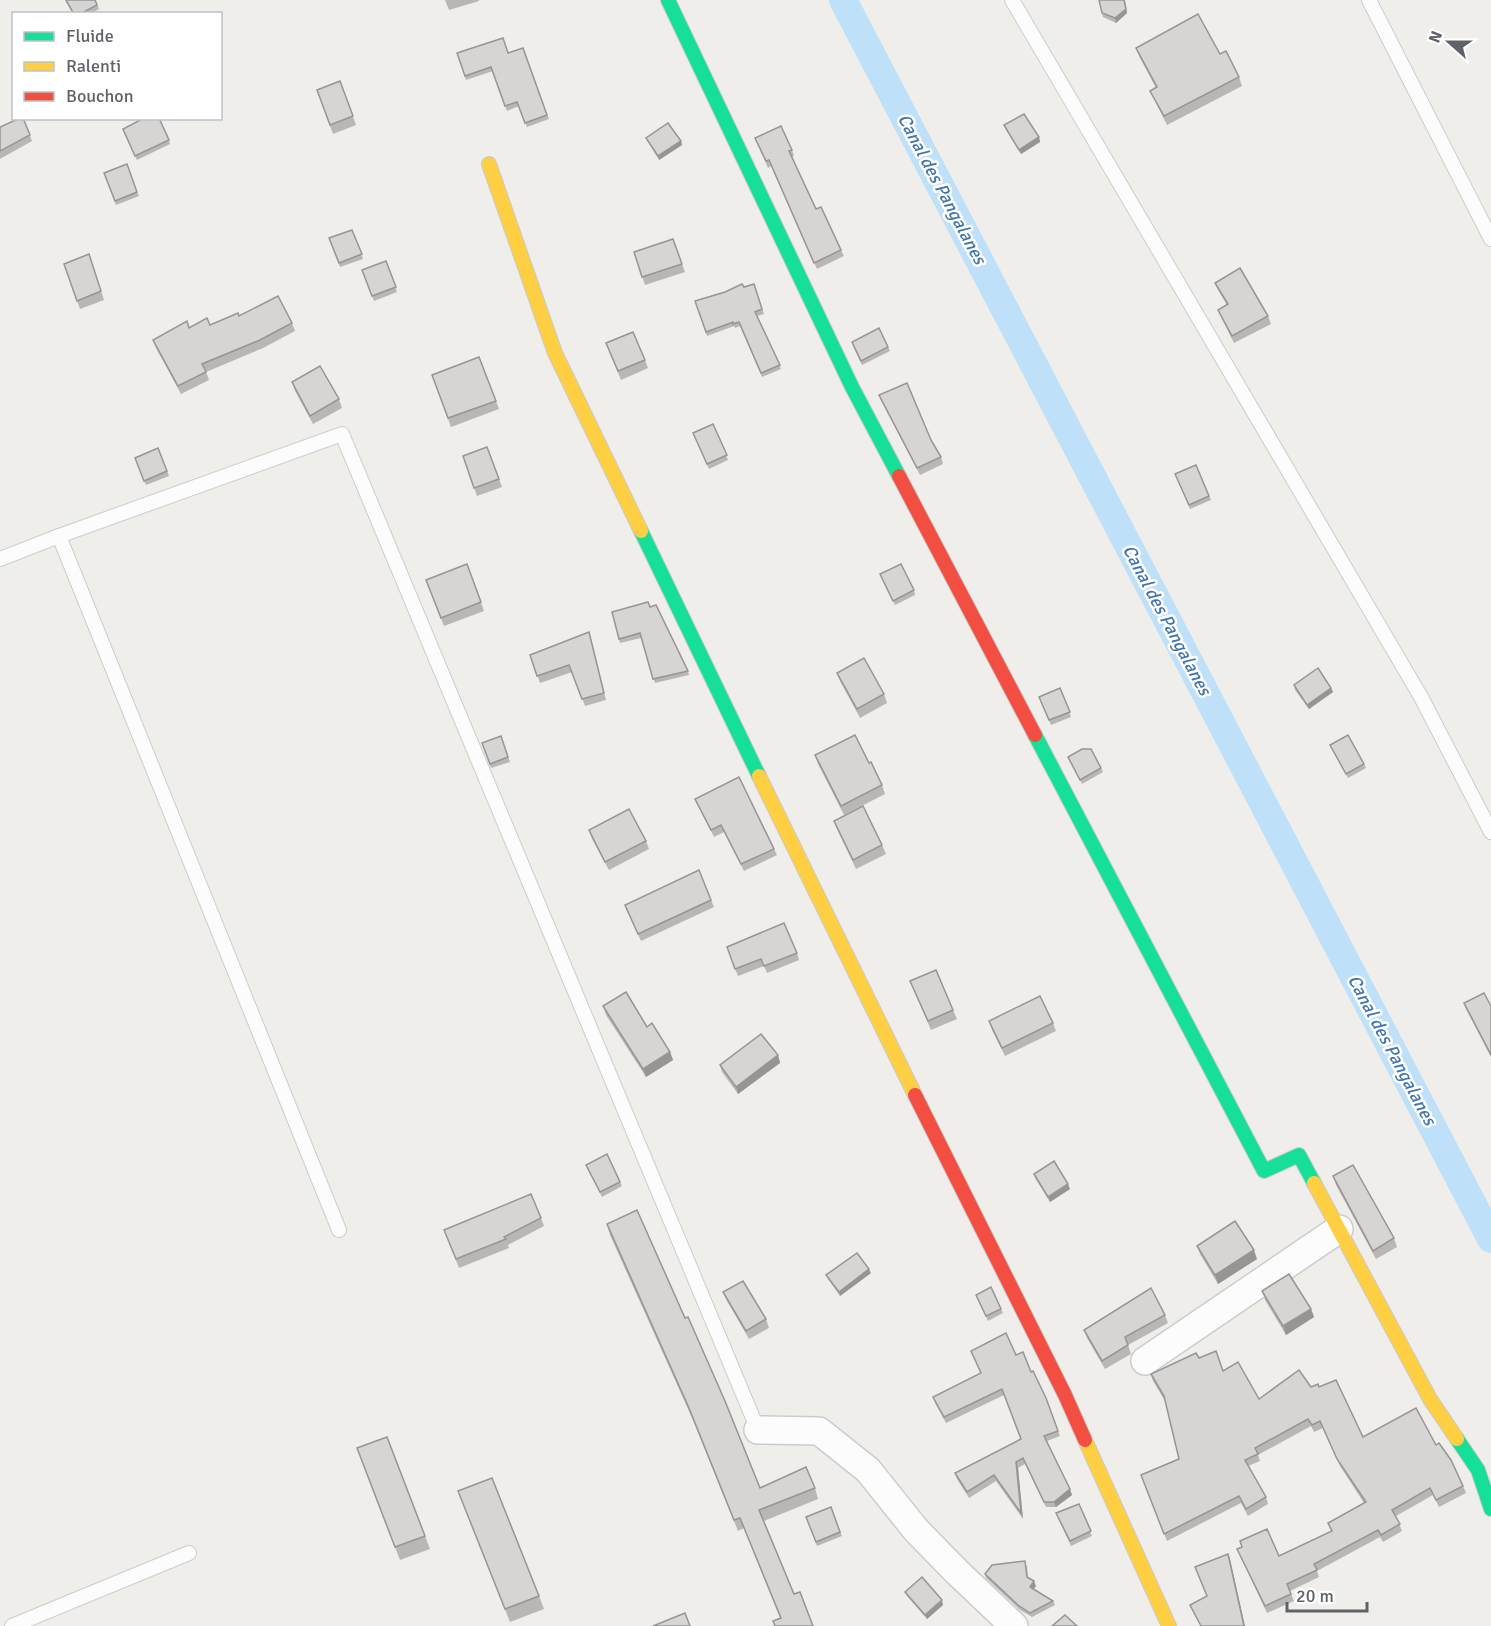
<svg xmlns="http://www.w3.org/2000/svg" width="1491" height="1626" font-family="Signika,sans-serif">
<rect width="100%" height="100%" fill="#efeeea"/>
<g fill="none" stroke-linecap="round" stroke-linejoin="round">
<polyline stroke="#bfe0f9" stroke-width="28" points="843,0 1491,1239"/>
<defs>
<g id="lane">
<polyline points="1012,0 1421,697 1491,832"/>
<polyline points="1369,0 1491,239"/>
<polyline points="59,536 339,1230"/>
<polyline points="0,559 59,536 342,434 758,1430"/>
<polyline points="12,1626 189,1553"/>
</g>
<g id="street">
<polyline points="1145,1361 1339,1229"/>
<polyline points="758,1430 819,1431 868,1470 916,1530 957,1572 1014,1626"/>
</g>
<g id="fast">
<polyline points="668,0 852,387 899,476"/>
<polyline points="641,531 759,776"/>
<polyline points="1035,735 1264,1171 1299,1155 1314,1183"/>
<polyline points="1457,1439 1478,1470 1491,1509"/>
</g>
<g id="slow">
<polyline points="489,164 555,353 641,531"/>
<polyline points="759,776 915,1095"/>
<polyline points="1314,1183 1430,1399 1457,1439"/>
<polyline points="1085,1440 1169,1626"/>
</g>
<g id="jam">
<polyline points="899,476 1035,735"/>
<polyline points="915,1095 1065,1395 1085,1440"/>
</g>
</defs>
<use href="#lane" stroke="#cbcccc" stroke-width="16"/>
<use href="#street" stroke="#cbcccc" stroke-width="30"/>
<use href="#fast" stroke="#cacacb" stroke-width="16"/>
<use href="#slow" stroke="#cacacb" stroke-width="16"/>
<use href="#jam" stroke="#cacacb" stroke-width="16"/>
<use href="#lane" stroke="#fdfcfc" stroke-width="14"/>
<use href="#street" stroke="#fdfcfc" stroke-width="27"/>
<use href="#fast" stroke="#16e098" stroke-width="14"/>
<use href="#slow" stroke="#ffcf43" stroke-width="14"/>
<use href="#jam" stroke="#f24e42" stroke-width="14"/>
</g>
<g fill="#b8b7b5">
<polygon points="65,0 95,0 99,9 90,14 73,14"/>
<polygon points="445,0 479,0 479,1 449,10"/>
<polygon points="1099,0 1125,0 1127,13 1116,23 1103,17"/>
<polygon points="523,48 549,119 527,127 519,106 507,111 493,71 466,80 457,53 508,53"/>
<polygon points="1136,48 1220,54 1239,77 1242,86 1167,125 1150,91 1156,88 1139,56"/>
<polygon points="340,81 356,125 333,134 317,90"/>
<polygon points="23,118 32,141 0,159 0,127"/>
<polygon points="1004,125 1039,137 1040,142 1021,154 1006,130"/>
<polygon points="124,133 169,140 170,144 137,160"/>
<polygon points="646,138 681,141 682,145 659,160 648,142"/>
<polygon points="755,138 792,150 794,156 792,157 816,209 841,250 844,256 817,269 771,166 768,168"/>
<polygon points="104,173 137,192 139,196 116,205"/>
<polygon points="352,230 363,259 340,267 329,238"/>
<polygon points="673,239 685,272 645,285 634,252"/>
<polygon points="89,254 104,300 80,309 64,264"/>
<polygon points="386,261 397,292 374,301 362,270"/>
<polygon points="1215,283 1268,316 1271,324 1234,343 1221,317 1218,310 1227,305 1218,290"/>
<polygon points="754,284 764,314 757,316 781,369 762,377 740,326 735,328 734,326 707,336 695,301"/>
<polygon points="239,316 292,323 295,331 263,348 206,372 209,380 181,394 156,348 153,340 189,327 210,325"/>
<polygon points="606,343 645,360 648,368 621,380"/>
<polygon points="853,346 888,347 890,351 862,365"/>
<polygon points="479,357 499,409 451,427 432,375"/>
<polygon points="292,382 339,399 342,408 313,424 295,391"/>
<polygon points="879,395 931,440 941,457 943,464 920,475 882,402"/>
<polygon points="713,424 728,460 709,469 693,433"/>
<polygon points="487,447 502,487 477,496 463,456"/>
<polygon points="158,448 169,476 146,485 135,458"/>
<polygon points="1196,465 1211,500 1190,509 1175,474"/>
<polygon points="467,564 484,611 444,626 426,580"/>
<polygon points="880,574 914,590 915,595 895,605"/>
<polygon points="650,607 688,671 689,675 655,683 641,638 620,643 619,639"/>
<polygon points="591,639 606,700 585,706 572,672 540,683 530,655"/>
<polygon points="837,673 884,694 887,703 860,718 840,681"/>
<polygon points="1294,685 1331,688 1333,692 1309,709 1295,690"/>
<polygon points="1060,688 1071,717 1051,725 1039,697"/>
<polygon points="501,736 510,762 491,768 482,743"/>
<polygon points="1330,745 1364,764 1366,768 1348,778"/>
<polygon points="815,755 882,785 885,794 844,815 818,764"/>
<polygon points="1068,757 1101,768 1103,772 1082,784"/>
<polygon points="695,799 774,849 777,855 744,871 724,832 714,837"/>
<polygon points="834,821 882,845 886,854 856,869 837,829"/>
<polygon points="589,830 646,841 649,849 609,870 592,839"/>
<polygon points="711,900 714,907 641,941 625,905"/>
<polygon points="727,947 797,953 799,960 767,973 764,966 738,976"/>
<polygon points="910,981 953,1010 957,1019 931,1030"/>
<polygon points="1464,1003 1491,1006 1491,1057 1466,1009"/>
<polygon points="603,1006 647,1027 670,1052 673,1060 646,1077 606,1015"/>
<polygon points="989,1021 1053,1023 1056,1031 1005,1056 992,1030"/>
<polygon points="778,1055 780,1063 738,1094 722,1072 720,1065"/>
<polygon points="586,1165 620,1182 622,1186 602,1197"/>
<polygon points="1034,1174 1070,1189 1050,1202 1035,1178"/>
<polygon points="1333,1176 1394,1238 1397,1247 1376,1259 1336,1185"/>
<polygon points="541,1218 544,1226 508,1245 509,1248 459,1268 444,1230"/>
<polygon points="607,1224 760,1488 815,1488 818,1499 764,1521 794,1594 780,1618 744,1528 738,1531 692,1418 610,1235"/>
<polygon points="1197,1246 1257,1259 1218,1284 1200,1254"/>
<polygon points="871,1273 840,1296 828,1279 826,1275"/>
<polygon points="1262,1291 1311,1309 1314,1317 1286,1335 1265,1300"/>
<polygon points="723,1292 766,1319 769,1328 749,1339 727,1301"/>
<polygon points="976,1295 1001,1309 1003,1313 988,1321"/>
<polygon points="1165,1315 1168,1323 1128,1345 1131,1354 1105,1369 1087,1338 1084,1330"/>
<polygon points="971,1351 1016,1355 1031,1372 1046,1398 1060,1436 1047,1441 1072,1495 1056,1507 1046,1507 1025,1464 1018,1468 1023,1519 996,1481 969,1498 957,1479 955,1473 1021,1439 1004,1395 946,1423 935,1403 933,1397 981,1373"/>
<polygon points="1199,1358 1223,1371 1259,1399 1311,1387 1319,1387 1363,1437 1436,1445 1463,1486 1466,1493 1439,1507 1433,1495 1396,1516 1402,1531 1383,1542 1380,1537 1317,1571 1319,1577 1290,1591 1294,1601 1267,1613 1237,1549 1279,1556 1331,1531 1328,1523 1364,1503 1340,1466 1323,1428 1314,1432 1311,1426 1258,1455 1260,1461 1248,1466 1266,1497 1268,1504 1248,1516 1241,1503 1167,1541 1141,1475 1179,1459 1165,1401 1153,1381 1151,1374"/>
<polygon points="387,1437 430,1549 400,1560 357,1448"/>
<polygon points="463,1504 539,1596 544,1609 510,1622"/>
<polygon points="1079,1504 1092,1536 1071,1546 1058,1518"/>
<polygon points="831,1507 842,1536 817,1546 806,1517"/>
<polygon points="1027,1566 1028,1578 1036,1586 1034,1589 1053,1601 1055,1605 1032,1617 1020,1610 986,1578 985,1574"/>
<polygon points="905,1592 943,1605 927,1619 907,1596"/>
</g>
<g fill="#969594">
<polygon points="1124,0 1127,13 1116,23 1115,18"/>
<polygon points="1039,137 1040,142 1021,154 1019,150"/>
<polygon points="681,141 682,145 659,160 658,156"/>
<polygon points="1331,688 1333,692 1309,709 1307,705"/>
<polygon points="670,1052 673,1060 646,1077 643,1069"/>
<polygon points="778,1055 780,1063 738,1094 736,1087"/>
<polygon points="1068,1184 1070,1189 1050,1202 1048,1197"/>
<polygon points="1254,1250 1257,1259 1218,1284 1215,1275"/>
<polygon points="869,1269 871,1273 840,1296 839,1292"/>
<polygon points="1311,1309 1314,1317 1286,1335 1283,1326"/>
<polygon points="1016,1462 1018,1468 1023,1519 1021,1513"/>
<polygon points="1070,1489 1072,1495 1056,1507 1054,1502"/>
<polygon points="1228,1554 1230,1559 1245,1626 1244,1626"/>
<polygon points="1034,1581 1036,1586 1032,1591 1030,1587"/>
<polygon points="942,1600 943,1605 927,1619 925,1615"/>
</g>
<g fill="#d6d5d3" stroke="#969594" stroke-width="1.5">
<polygon points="66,0 95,0 97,5 80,14 74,14"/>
<polygon points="1099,0 1124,0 1126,9 1115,18 1102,13"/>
<polygon points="1198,14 1220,54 1226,51 1239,77 1164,116 1150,91 1157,87 1136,48"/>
<polygon points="503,38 508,53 523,48 547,115 525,123 517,102 505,106 491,67 465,76 457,53"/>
<polygon points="340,81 353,116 330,125 317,90"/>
<polygon points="1024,114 1039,137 1019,150 1004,125"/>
<polygon points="20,118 23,118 30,135 0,151 0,127"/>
<polygon points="144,118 159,118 169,140 135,156 123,129"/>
<polygon points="668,123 681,141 658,156 646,138"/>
<polygon points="781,126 792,150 789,151 816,209 821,207 841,250 814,263 769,160 766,161 755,138"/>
<polygon points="127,164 137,192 115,201 104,173"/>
<polygon points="352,230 362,254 339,263 329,238"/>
<polygon points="673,239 682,264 642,277 634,252"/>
<polygon points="89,254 101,291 77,301 64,264"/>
<polygon points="386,261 396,287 372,296 362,270"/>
<polygon points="1240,268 1268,316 1232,336 1218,310 1228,304 1215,283"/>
<polygon points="742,284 744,287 754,284 762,309 755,312 780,365 761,373 739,322 733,324 733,322 706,332 695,301 725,292"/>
<polygon points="278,296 292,323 260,340 202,364 206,372 178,386 153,340 187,321 189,328 207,318 210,325 238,313 239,316"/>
<polygon points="879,328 888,347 861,361 852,342"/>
<polygon points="633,332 645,360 618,371 606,343"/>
<polygon points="479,357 496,401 448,418 432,375"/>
<polygon points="320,366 339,399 310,416 292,382"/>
<polygon points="907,383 931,440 941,457 917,468 879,395"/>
<polygon points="713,424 727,455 707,464 693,433"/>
<polygon points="487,447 499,479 474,488 463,456"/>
<polygon points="158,448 167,471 144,481 135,458"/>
<polygon points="1196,465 1209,496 1189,505 1175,474"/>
<polygon points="467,564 481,602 441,618 426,580"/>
<polygon points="901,564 914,590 893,601 880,574"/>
<polygon points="648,602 650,607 656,605 688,671 653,679 640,633 619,639 612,612"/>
<polygon points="589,632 604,693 582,699 569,665 537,676 530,655"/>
<polygon points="864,658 884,694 857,709 837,673"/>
<polygon points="1318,668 1331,688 1307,705 1294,685"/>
<polygon points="1060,688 1070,712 1049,720 1039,697"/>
<polygon points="855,735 869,763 871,762 882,785 841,806 815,755"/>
<polygon points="1348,735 1364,764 1346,774 1330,745"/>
<polygon points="501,736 508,757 490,764 482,743"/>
<polygon points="1082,749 1091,749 1101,768 1080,780 1068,757"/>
<polygon points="739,777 774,849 741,864 721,825 711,830 695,799"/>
<polygon points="863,806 882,845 853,860 834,821"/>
<polygon points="629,809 646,841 605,862 589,830"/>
<polygon points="699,870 711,900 638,934 625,905"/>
<polygon points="784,923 797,953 764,966 761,959 735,969 727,947"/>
<polygon points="936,970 953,1010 928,1021 910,981"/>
<polygon points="626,992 647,1027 652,1023 670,1052 643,1069 603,1006"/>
<polygon points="1484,993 1491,1006 1491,1055 1464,1003"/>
<polygon points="1040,996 1053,1023 1002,1048 989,1021"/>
<polygon points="761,1034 778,1055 736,1087 720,1065"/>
<polygon points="607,1154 620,1182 600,1192 586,1165"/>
<polygon points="1054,1161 1068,1184 1048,1197 1034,1174"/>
<polygon points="1353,1165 1394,1238 1373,1251 1333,1176"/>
<polygon points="531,1194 541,1218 504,1237 506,1239 456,1259 444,1230"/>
<polygon points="637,1210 685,1318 688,1317 725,1401 760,1488 806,1467 815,1488 759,1510 794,1594 800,1592 813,1626 775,1626 773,1621 781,1618 740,1518 734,1520 689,1408 607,1224"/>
<polygon points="1235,1221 1254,1250 1215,1275 1197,1246"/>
<polygon points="857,1253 869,1269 839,1292 826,1275"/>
<polygon points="1289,1274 1311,1309 1283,1326 1262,1291"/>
<polygon points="743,1281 766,1319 746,1331 723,1292"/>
<polygon points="991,1287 1001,1309 986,1316 976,1295"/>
<polygon points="1151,1288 1165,1315 1125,1337 1128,1345 1102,1361 1084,1330"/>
<polygon points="1006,1333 1016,1355 1023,1352 1031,1372 1033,1371 1046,1398 1058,1431 1044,1436 1070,1489 1054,1502 1044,1502 1023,1458 1016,1462 1021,1513 994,1475 967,1492 955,1473 1021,1439 1002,1389 944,1417 933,1397 981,1373 971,1351"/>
<polygon points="1216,1351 1223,1371 1238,1362 1259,1399 1299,1370 1311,1387 1318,1384 1319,1387 1336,1380 1363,1437 1416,1408 1436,1445 1439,1443 1451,1460 1463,1486 1436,1500 1430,1488 1392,1510 1400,1524 1381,1535 1378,1530 1314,1564 1317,1570 1287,1584 1291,1594 1265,1606 1237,1549 1242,1547 1240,1541 1267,1529 1279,1556 1332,1531 1328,1523 1366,1502 1337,1459 1320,1421 1312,1425 1308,1419 1255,1448 1258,1454 1245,1460 1266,1497 1246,1509 1239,1496 1164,1534 1141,1475 1179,1459 1164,1396 1151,1374 1196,1353 1199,1358"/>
<polygon points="387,1437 425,1536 395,1547 357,1448"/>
<polygon points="492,1478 539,1596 505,1609 458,1491"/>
<polygon points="1079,1504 1091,1531 1070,1541 1056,1513"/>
<polygon points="831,1507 840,1532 816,1542 806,1517"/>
<polygon points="1228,1554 1244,1626 1201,1626 1190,1605 1207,1596 1195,1567"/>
<polygon points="1025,1561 1027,1577 1034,1581 1030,1587 1053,1601 1030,1613 1018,1605 985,1574 992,1565"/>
<polygon points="922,1577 942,1600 925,1615 905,1592"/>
<polygon points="685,1613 690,1626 653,1626"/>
<polygon points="1065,1615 1077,1626 1052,1626"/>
</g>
<g text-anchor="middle" stroke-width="5" stroke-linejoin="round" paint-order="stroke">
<g font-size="18" font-style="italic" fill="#4174aa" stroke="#fff">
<text transform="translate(942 189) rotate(62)" y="6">Canal des Pangalanes</text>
<text transform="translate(1167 620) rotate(62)" y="6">Canal des Pangalanes</text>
<text transform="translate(1392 1050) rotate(62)" y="6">Canal des Pangalanes</text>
</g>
</g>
<rect x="12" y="12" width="210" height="108" fill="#ffffff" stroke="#bfc1c3" stroke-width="1.5"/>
<rect x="24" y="32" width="30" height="9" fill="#16e098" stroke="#bfc1c3" stroke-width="1.5"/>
<text x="66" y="42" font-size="18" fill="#5f6368">Fluide</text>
<rect x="24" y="62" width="30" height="9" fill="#ffcf43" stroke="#bfc1c3" stroke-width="1.5"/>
<text x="66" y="72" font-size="18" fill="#5f6368">Ralenti</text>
<rect x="24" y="92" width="30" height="9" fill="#f24e42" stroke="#bfc1c3" stroke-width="1.5"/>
<text x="66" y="102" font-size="18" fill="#5f6368">Bouchon</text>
<g transform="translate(1449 42) rotate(291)" stroke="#ffffff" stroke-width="4.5" paint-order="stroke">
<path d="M0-4.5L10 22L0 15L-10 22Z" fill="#5f6368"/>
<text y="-9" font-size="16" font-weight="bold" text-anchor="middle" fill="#5f6368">N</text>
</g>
<path d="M1287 1602v9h80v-9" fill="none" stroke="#5f6368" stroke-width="3"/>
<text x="1296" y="1602" font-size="18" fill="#5f6368" stroke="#ffffff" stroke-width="4.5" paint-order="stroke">20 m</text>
</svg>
